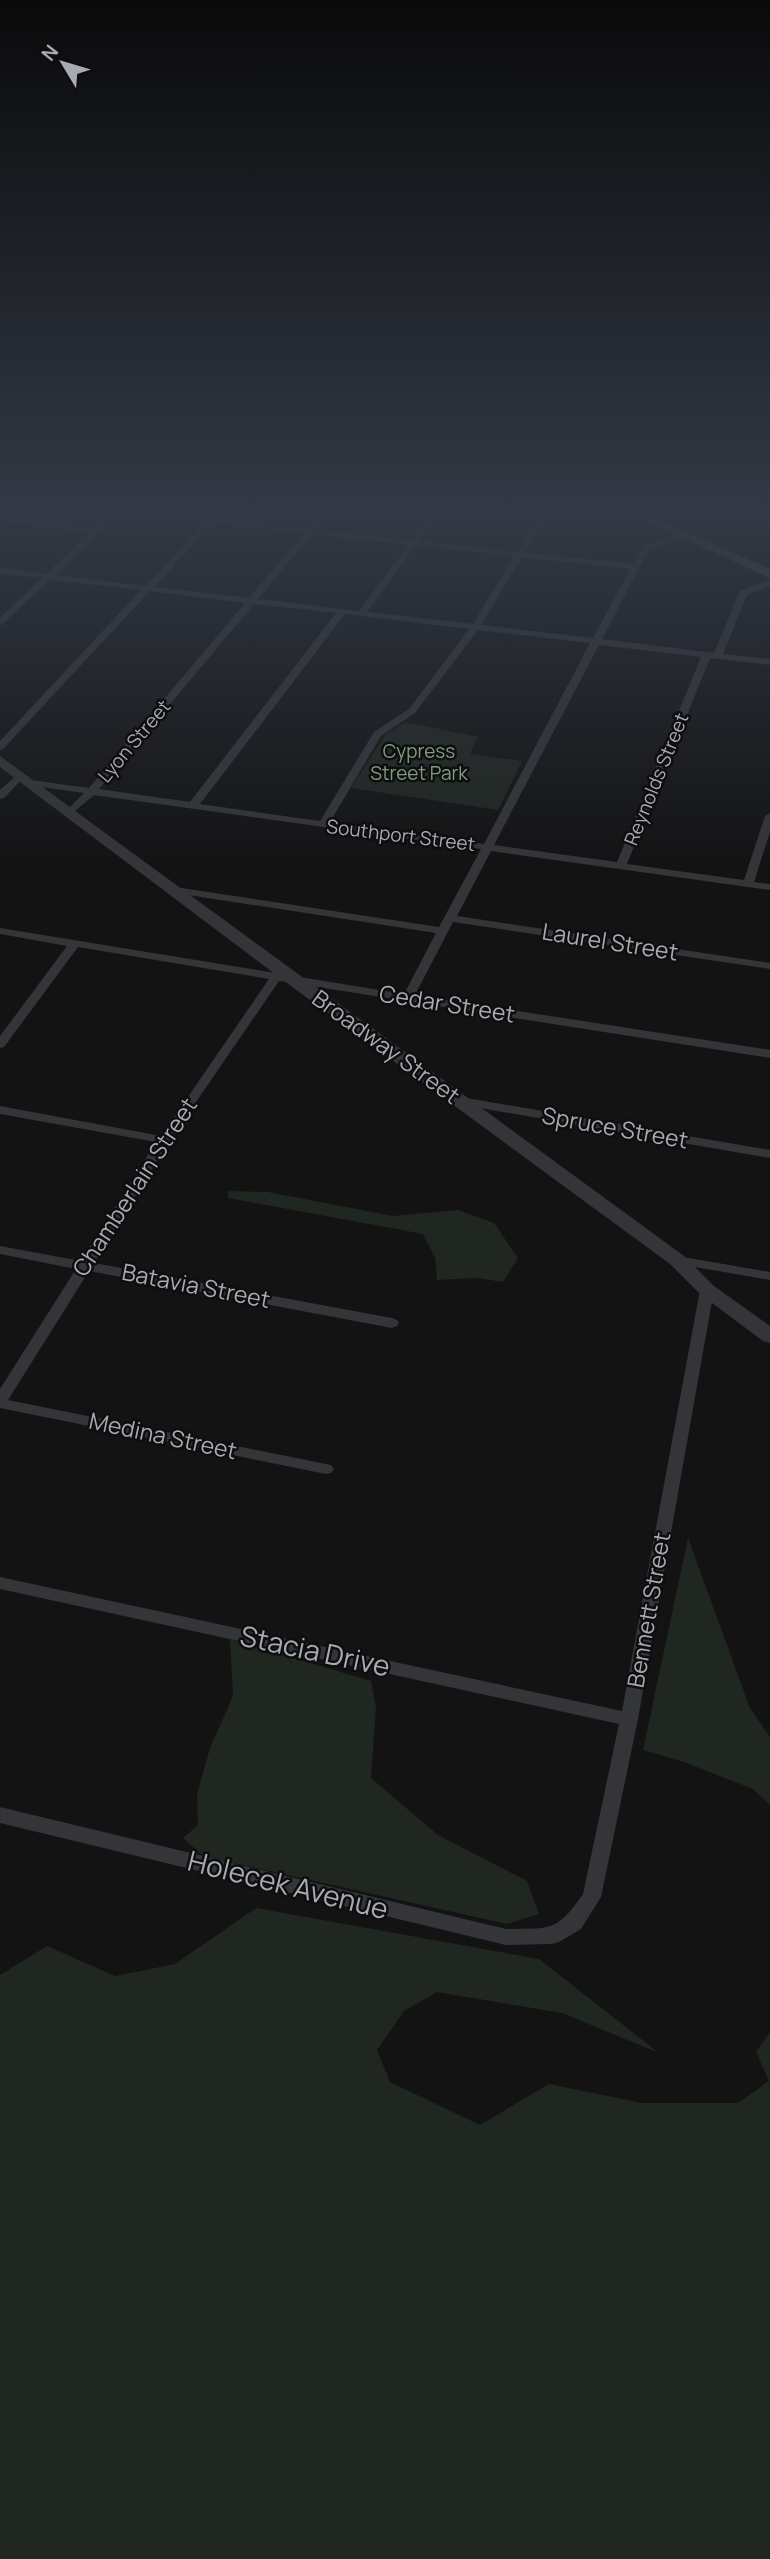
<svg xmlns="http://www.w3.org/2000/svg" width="770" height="2559" font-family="Manrope,sans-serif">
<rect width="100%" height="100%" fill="#131314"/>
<g fill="#202620">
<polygon points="405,722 478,737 470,754 522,761 498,810 351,788 385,735"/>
<polygon points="228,1191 268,1192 393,1216 458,1210 494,1223 518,1258 503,1282 477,1278 437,1280 435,1258 423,1234 228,1198"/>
<polygon points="688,1538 750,1708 770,1737 770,1805 753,1789 684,1762 643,1750"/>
<polygon points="230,1639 371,1681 376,1708 371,1778 438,1835 527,1881 539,1914 507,1924 203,1856 183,1838 198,1825 197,1794 210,1748 233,1696"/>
<polygon points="256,1908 539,1959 659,2053 562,2013 437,1992 404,2011 377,2050 390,2082 480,2125 549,2084 642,2103 738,2103 769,2081 756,2052 770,2032 770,2559 0,2559 0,1975 47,1946 115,1976 175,1964"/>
</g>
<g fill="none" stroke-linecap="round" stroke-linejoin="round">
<g fill="#343539" fill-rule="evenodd">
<path d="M117 507 210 518 220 507H228L218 519 308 529 326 507H334L316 529 411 540 436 507H444L419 541 517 552 545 507H553L525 553 633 564 643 545 685 534H688V538L649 549 602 639 714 653 740 591 770 580V586L747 595 723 654 770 659V665L710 658 627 864 744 880 765 816 770 813V832L754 882 770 884V890L491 851 457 916 770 963V969L453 922 415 995 770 1050V1058L279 981 170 1140 94 1263 392 1318 397 1320 399 1323 397 1326 392 1328 89 1271 8 1400 331 1465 334 1469 331 1473 326 1474 0 1408V1389L76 1269 0 1254V1246L81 1261 156 1142 0 1114V1106L161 1136 269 979 78 947 4 1047 0 1048V1036L67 946 0 934V928L404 994 436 933 175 893 170 890 175 887 439 927 481 849 94 795 70 815 65 812 84 793 27 785 26 783 31 780 89 788 245 603 150 591 3 749 0 750V741L141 590 50 580 0 626V618L42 578 0 574V568L46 574 90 532 0 521V517L95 527ZM120 513 205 522 146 586 55 575ZM214 523 304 533 249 598 154 587ZM312 534 408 545 359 611 258 599ZM416 545 514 556 473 624 367 612ZM522 557 630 569 593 638 481 625ZM254 604 336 613 190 802 99 789ZM345 614 469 629 409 709 374 732 320 821 200 804ZM478 630 590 643 484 844 330 822 381 736 415 713ZM599 645 701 657 617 862 494 845Z"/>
<polygon points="707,507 770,511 770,515 711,509"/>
<polygon points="20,772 24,773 24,777 4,798 0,799 0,790"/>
<polygon points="461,1097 770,1150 770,1158 457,1104 455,1101"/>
<polygon points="677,1256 770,1272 770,1280 672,1263 670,1260 672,1257"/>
<path d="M707 1285 714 1290 638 1719 601 1897 581 1929 559 1942 552 1944 506 1945 0 1823V1807L506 1929C550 1928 556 1933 583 1894L619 1724 0 1589V1577L622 1711 700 1290Z"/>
</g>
<polygon fill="#343539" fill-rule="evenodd" points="0,756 684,1256 714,1286 770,1326 770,1343 763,1341 700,1294 670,1264 287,983 0,767"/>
<polygon fill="#434449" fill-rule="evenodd" points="615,507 630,507 770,569 770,578"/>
</g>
<linearGradient id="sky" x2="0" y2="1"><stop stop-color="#0a0a0b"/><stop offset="0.59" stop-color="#333945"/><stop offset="1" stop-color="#333945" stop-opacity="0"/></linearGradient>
<rect width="770" height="865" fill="url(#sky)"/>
<g text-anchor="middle" stroke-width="5" stroke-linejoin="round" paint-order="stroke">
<g font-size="19" fill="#a6aab3" stroke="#0e0e0f">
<text transform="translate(134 741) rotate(-50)" y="7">Lyon Street</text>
<text transform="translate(656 779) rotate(-68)" y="7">Reynolds Street</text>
<text transform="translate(401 835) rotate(7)" y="7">Southport Street</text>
</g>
<g font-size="19" fill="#7f9c80" stroke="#0e0e0f">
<text x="419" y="758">Cypress<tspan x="419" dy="22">Street Park</tspan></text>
</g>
<g font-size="23" fill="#a6aab3" stroke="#0e0e0f">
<text transform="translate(610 942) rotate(9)" y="8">Laurel Street</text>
<text transform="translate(447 1004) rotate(9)" y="8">Cedar Street</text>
<text transform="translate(386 1047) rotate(36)" y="8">Broadway Street</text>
<text transform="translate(615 1128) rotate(10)" y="8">Spruce Street</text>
<text transform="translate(135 1187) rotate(-57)" y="8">Chamberlain Street</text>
<text transform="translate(196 1286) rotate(11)" y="8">Batavia Street</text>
<text transform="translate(163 1436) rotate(12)" y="8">Medina Street</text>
<text transform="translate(649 1610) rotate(-80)" y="8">Bennett Street</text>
</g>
<g font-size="28" fill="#a6aab3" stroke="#0e0e0f">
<text transform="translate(315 1651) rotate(12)" y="10">Stacia Drive</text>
<text transform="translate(288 1885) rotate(14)" y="10">Holecek Avenue</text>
</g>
</g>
<g transform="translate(63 63) rotate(308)" stroke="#0e0e0f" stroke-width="5" paint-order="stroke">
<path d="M0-5L12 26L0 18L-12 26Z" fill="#a6aab3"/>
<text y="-10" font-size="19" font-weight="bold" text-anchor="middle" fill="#a6aab3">N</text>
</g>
</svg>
